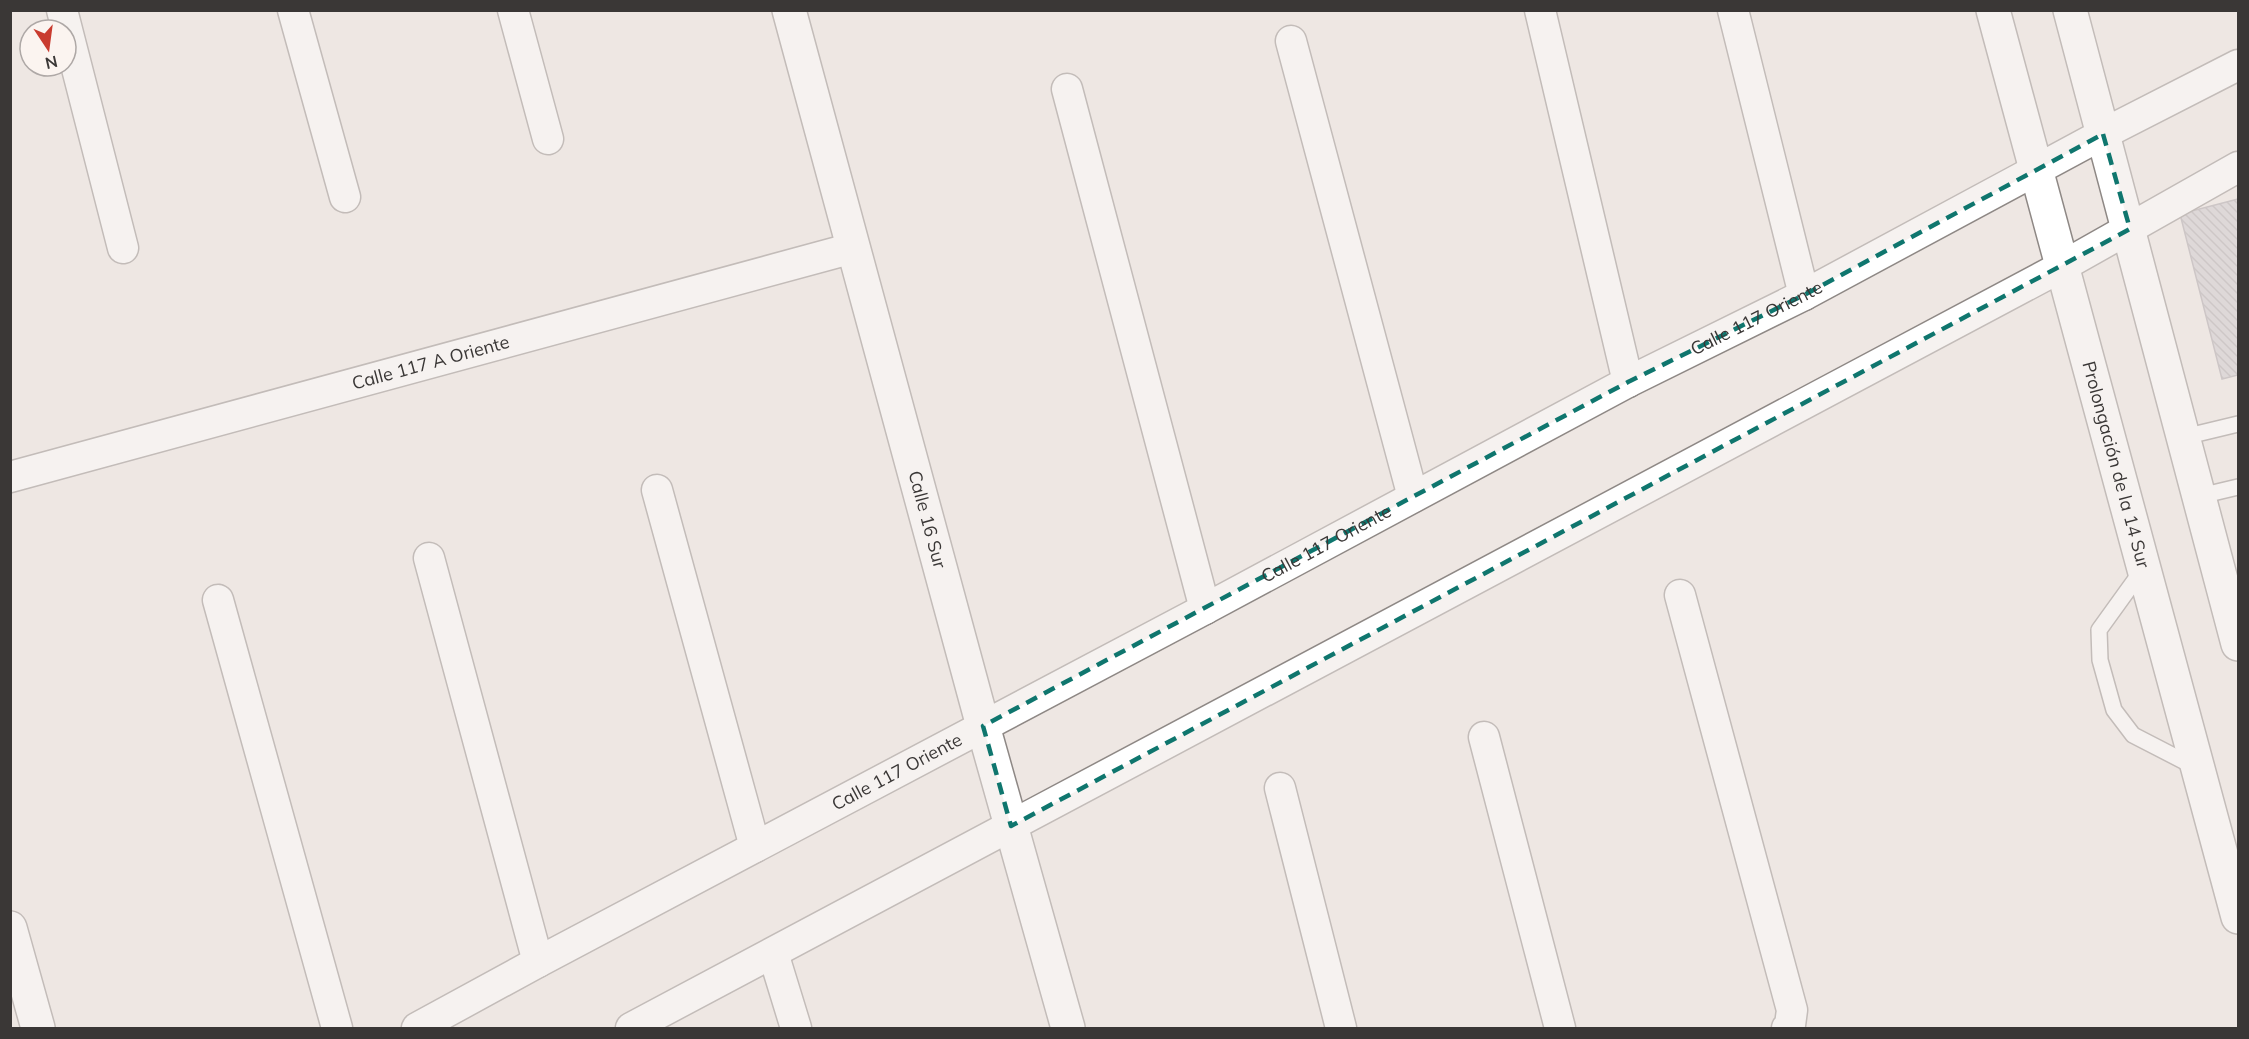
<svg xmlns="http://www.w3.org/2000/svg" width="2249" height="1039" font-family="Mulish,sans-serif">
<defs>
<pattern id="building-back-hatch" width="6" height="6" patternUnits="userSpaceOnUse" patternTransform="scale(1.5)"><rect width="6" height="6" fill="#cbc5ca"/><path d="M-1 5l2 2M0 0l6 6M5-1l2 2" fill="none" stroke="#a6a1a5"/></pattern>
</defs>
<rect width="100%" height="100%" fill="#eee7e3"/>
<polygon fill="url(#building-back-hatch)" stroke="#a49ea3" stroke-width="1.5" points="2238,199 2238,375 2222,379 2180,214"/>
<g fill="none" stroke-linecap="round" stroke-linejoin="round">
<defs>
<g id="service">
<polyline points="2184,437 2238,424"/>
<polyline points="2200,496 2238,487"/>
<polyline points="2143,569 2099,630 2100,660 2114,710 2133,735 2195,767"/>
</g>
<g id="minor">
<polyline points="62,10 123,248"/>
<polyline points="293,10 345,197"/>
<polyline points="513,10 548,139"/>
<polyline points="1540,10 1628,382"/>
<polyline points="1733,10 1804,295"/>
<polyline points="1291,41 1413,497"/>
<polyline points="1067,89 1205,609"/>
<path id="s1" d="M10 477 853 248"/>
<polyline points="657,490 755,847"/>
<polyline points="429,558 538,962"/>
<polyline points="1680,595 1792,1010 1790,1025 1787,1028"/>
<polyline points="218,600 337,1028"/>
<polyline points="1484,737 1560,1028"/>
<polyline points="1280,788 1341,1028"/>
<polyline points="773,953 796,1028"/>
<path id="s2" d="M417 1028 538 962 1205 609 1628 382 1804 295 2103 134 2238 65"/>
<polyline points="631,1028 2061,267 2238,167"/>
</g>
<g id="tertiary">
<path id="s3" d="M789 10 983 726 1068 1028"/>
<polyline points="10,928 38,1028"/>
</g>
<g id="secondary">
<path id="s4" d="M1993 10 2238 917"/>
<polyline points="2070,10 2238,644"/>
</g>
</defs>
<use href="#service" stroke="#8e8885" stroke-width="18"/>
<use href="#minor" stroke="#8e8885" stroke-width="33"/>
<use href="#tertiary" stroke="#8e8885" stroke-width="36"/>
<use href="#secondary" stroke="#8e8885" stroke-width="36"/>
<use href="#service" stroke="#fff" stroke-width="15"/>
<use href="#minor" stroke="#fff" stroke-width="30"/>
<use href="#tertiary" stroke="#fff" stroke-width="33"/>
<use href="#secondary" stroke="#fff" stroke-width="33"/>
</g>
<path d="M0 0H2249V1039H0ZM2103 134 2130 229 1011 826 983 726 1628 382 1804 295Z" fill="#eee7e3" fill-opacity=".55" fill-rule="evenodd"/>
<path fill="none" stroke="#0f766e" stroke-width="4.5" stroke-dasharray="12 8" stroke-linejoin="round" d="M2103 134 2130 229 1011 826 983 726 1628 382 1804 295Z"/>
<g text-anchor="middle" stroke-width="4.5" stroke-linejoin="round" paint-order="stroke">
<g font-size="18" fill="#3a3736" stroke="#fbf4f0">
<text dy="6" stroke="none"><textPath href="#s2" startOffset="1516">Calle 117 Oriente</textPath></text>
<text dy="6" stroke="none"><textPath href="#s1" startOffset="436">Calle 117 A Oriente</textPath></text>
<text dy="6" stroke="none"><textPath href="#s4" startOffset="471">Prolongación de la 14 Sur</textPath></text>
<text dy="6" stroke="none"><textPath href="#s3" startOffset="528">Calle 16 Sur</textPath></text>
<text dy="6" stroke="none"><textPath href="#s2" startOffset="1030">Calle 117 Oriente</textPath></text>
<text dy="6" stroke="none"><textPath href="#s2" startOffset="544">Calle 117 Oriente</textPath></text>
</g>
</g>
<rect width="2249" height="1039" fill="none" stroke="#3a3736" stroke-width="24"/>
<g transform="translate(48 48) rotate(167)"><circle r="28" fill="#fbf4f0" stroke="#aea8a6" stroke-width="1.5"/>
<path d="M0-4.5L10 22L0 15L-10 22Z" fill="#c93b2f"/>
<text y="-9" font-size="16" font-weight="bold" text-anchor="middle" fill="#3a3736">N</text>
</g>
</svg>
